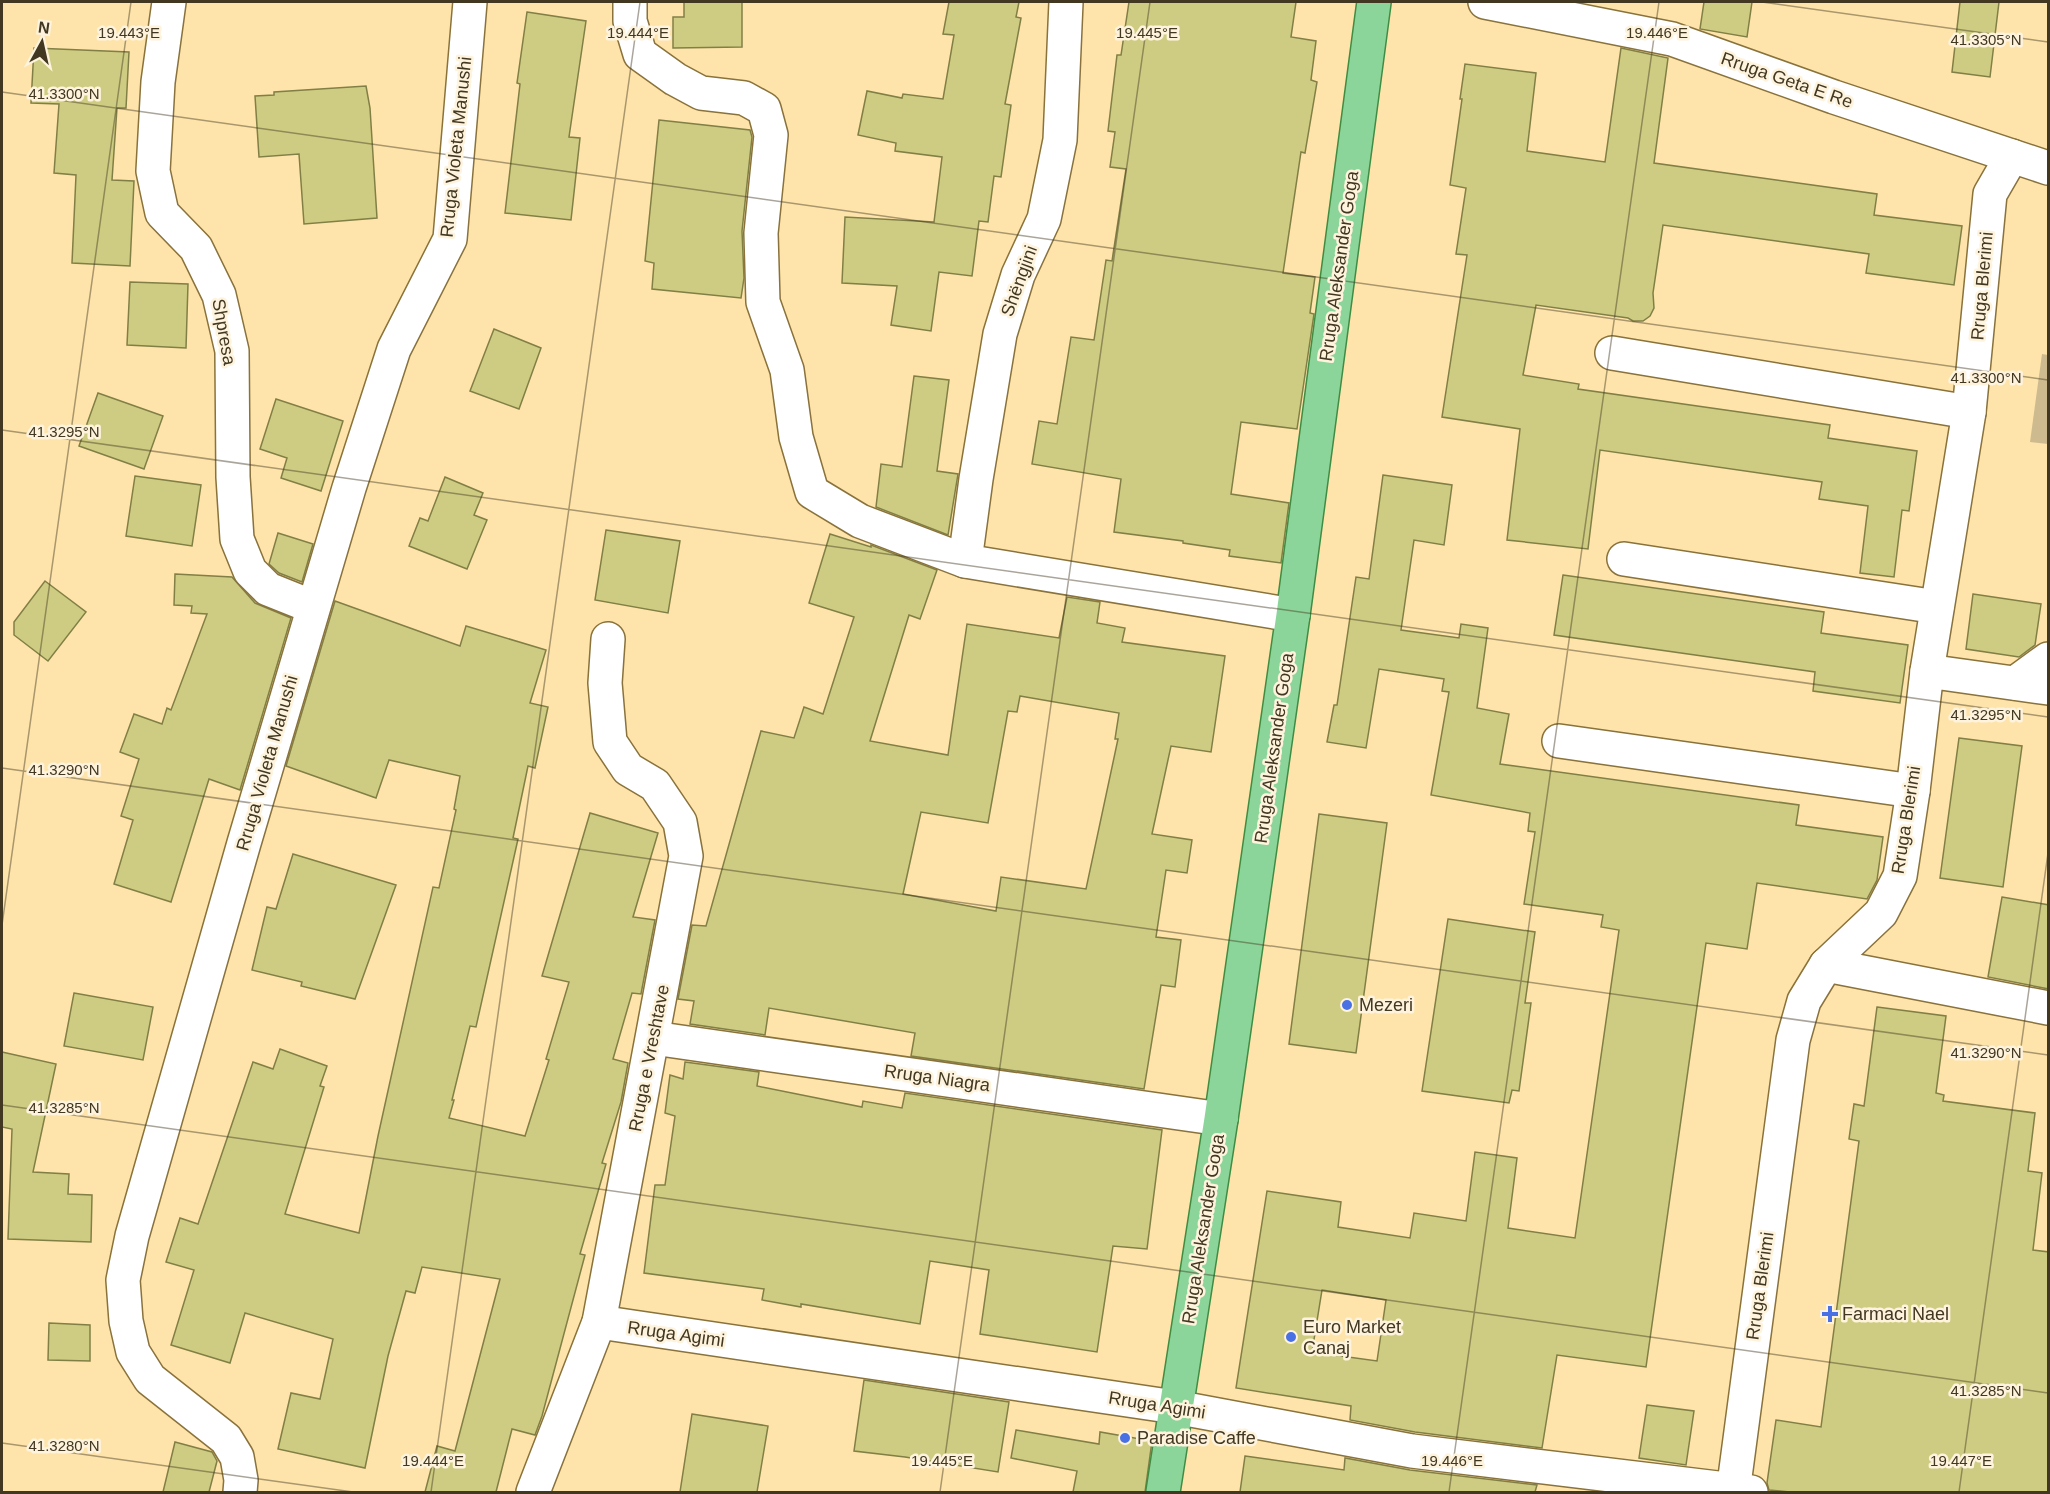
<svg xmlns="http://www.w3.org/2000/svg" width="2050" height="1494" font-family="Helvetica,sans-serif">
<rect width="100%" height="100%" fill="#fee4aa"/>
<polygon fill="#cdba8f" points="2042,354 2048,355 2048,444 2030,442"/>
<g fill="#cecc82" stroke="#817f45" stroke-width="1.5" fill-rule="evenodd">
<polygon points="684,2 742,2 742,47 673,48 673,17 684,17"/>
<polygon points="949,2 1019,2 1016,17 1021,18 1005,104 1011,105 1001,177 994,176 988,222 979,221 972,276 939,272 931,331 891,325 897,286 842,283 845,217 934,222 942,157 895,151 896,143 858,135 867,91 902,98 903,94 943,99 954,35 943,34"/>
<polygon points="1129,2 1296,2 1291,37 1316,41 1311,80 1317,82 1305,153 1301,152 1283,273 1315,277 1310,313 1314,314 1297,429 1241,422 1231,494 1289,503 1281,563 1229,556 1230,550 1183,543 1183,541 1114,532 1121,479 1032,464 1039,421 1057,424 1071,337 1094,340 1106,260 1112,261 1126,169 1110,167 1115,132 1108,131 1117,55 1121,55"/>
<polygon points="1704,2 1752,2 1747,37 1700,29"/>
<polygon points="1960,2 1999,2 1990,77 1952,72"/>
<polygon points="527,12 586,21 569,137 580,138 571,220 505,213 520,84 517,83"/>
<polygon points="34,48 129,52 126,108 117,108 112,180 134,181 130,266 72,263 76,175 54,173 59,104 31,103"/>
<polygon points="1621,48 1668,58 1654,163 1877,194 1874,215 1962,226 1954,285 1866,273 1869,254 1663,225 1653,293 1654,308 1650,316 1643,321 1633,321 1628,318 1536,305 1523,375 1579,384 1578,389 1830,425 1828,438 1917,451 1909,511 1902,510 1894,577 1860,573 1868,506 1819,499 1822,482 1600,450 1588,549 1507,540 1520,429 1442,417 1467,255 1456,254 1466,188 1450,185 1462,99 1460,99 1465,64 1536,73 1527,151 1605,162"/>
<polygon points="366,86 370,108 377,218 304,224 299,154 259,157 255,96 274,95 274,92"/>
<polygon points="659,120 750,130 752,137 742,231 744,278 741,298 652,289 654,263 645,261"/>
<polygon points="130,282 188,284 186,348 127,345"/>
<polygon points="494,329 541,348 519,409 470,391"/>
<polygon points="914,376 949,380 937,471 958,474 948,535 876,507 881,464 902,467"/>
<polygon points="98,393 163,416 144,469 79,446"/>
<polygon points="276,399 343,421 321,491 281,478 287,458 260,449"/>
<path d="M1383 475 1452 485 1444 545 1414 540 1401 630 1459 638 1461 624 1488 628 1477 708 1509 714 1500 764 1799 805 1796 825 1883 837 1877 880 1867 899 1757 883 1747 949 1706 943 1646 1367 1557 1355 1542 1448 1415 1432 1350 1420 1351 1406 1236 1388 1267 1191 1341 1202 1338 1227 1410 1238 1414 1213 1466 1221 1475 1152 1517 1158 1508 1228 1575 1238 1619 930 1601 927 1603 915 1524 904 1535 832 1528 831 1530 813 1431 795 1449 692 1442 691 1444 679 1379 669 1366 748 1327 742 1334 705H1337L1356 577 1369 579ZM1322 1290 1386 1300 1377 1361 1312 1352Z"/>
<polygon points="135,476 201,485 192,546 126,536"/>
<polygon points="445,477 483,493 474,515 487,520 467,569 409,546 420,518 428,521"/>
<polygon points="606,530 680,541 668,613 595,600"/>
<polygon points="278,533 313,544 302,582 279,573 269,564"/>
<path d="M830 534 871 547V545L937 570 920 619 909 615 870 741 948 755 967 624 1059 638 1067 597 1100 602 1097 623 1125 628 1122 642 1225 656 1211 752 1171 746 1152 834 1192 840 1187 873 1166 870 1156 937 1181 940 1175 987 1161 985 1144 1089 911 1056 915 1033 769 1008 765 1035 690 1024 694 1001 678 999 692 925 706 926 761 731 794 738 804 707 823 714 854 617 809 603ZM1020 696 1119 713 1115 739H1118L1086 889 1001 877 996 911 903 894 921 812 988 823 1008 711 1017 712Z"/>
<polygon points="175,574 232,577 255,603 291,618 240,790 209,779 171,902 114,884 133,820 121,816 139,759 120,752 134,714 162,724 167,708 171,710 207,614 191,613 192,606 174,605"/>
<polygon points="1563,575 1824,612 1821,633 1908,645 1900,703 1813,691 1815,672 1554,635"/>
<polygon points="45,581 86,612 48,661 14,635 14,622"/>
<polygon points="1973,594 2041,604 2035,645 2019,657 1966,649"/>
<polygon points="335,601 460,646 466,626 546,650 530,703 548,707 535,768 528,766 513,838 518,839 476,1027 470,1026 452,1100 454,1100 449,1118 525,1136 549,1060 546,1059 569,982 542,976 590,813 658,833 633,917 655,920 641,994 632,993 613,1059 628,1063 621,1102 602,1163 606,1164 580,1254 585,1255 542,1416 535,1435 512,1429 496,1492 425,1492 437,1446 455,1451 500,1279 422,1267 415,1293 406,1291 388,1356 365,1468 278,1449 291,1393 320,1399 333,1339 245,1313 230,1363 171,1345 194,1270 166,1262 180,1218 198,1224 253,1062 273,1069 280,1049 327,1066 320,1086 324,1087 285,1214 359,1233 378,1136 433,887 439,888 456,810 454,809 460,776 389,760 376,798 286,766"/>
<polygon points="1959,738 2022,746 2003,887 1940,878"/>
<polygon points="1319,814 1387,823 1356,1053 1289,1044"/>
<polygon points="293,854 396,885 355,999 301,986 302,982 252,970 267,907 276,909"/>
<polygon points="2002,897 2049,905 2049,989 1988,977"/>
<polygon points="1448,919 1535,932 1525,1003 1531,1003 1519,1091 1512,1090 1509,1103 1422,1091"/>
<polygon points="74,993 153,1007 143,1060 64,1046"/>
<polygon points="1877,1007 1946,1016 1936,1093 1944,1095 1943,1101 2035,1113 2028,1171 2042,1173 2033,1250 2049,1252 2049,1492 1790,1492 1769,1490 1767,1483 1776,1420 1821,1427 1859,1141 1849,1139 1854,1104 1864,1106"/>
<polygon points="2,1052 56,1064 33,1172 69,1174 68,1194 92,1195 91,1242 8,1239 12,1129 2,1127"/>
<polygon points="685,1062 759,1072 757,1086 862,1107 863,1101 902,1108 905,1093 1162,1130 1147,1249 1113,1246 1097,1352 980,1334 989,1270 930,1261 920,1324 801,1304 801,1307 762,1300 764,1289 644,1273 655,1185 665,1185 675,1116 665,1113 670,1075 683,1079"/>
<polygon points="49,1323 90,1325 90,1361 48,1360"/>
<polygon points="864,1380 1009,1402 998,1472 905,1457 854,1451"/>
<polygon points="1647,1405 1694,1411 1686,1465 1639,1458"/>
<polygon points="692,1414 768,1426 757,1492 680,1492"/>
<polygon points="1016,1430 1099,1444 1100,1432 1152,1441 1145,1492 1073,1492 1077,1471 1011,1458"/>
<polygon points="175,1442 212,1452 217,1461 209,1492 163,1492"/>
<polygon points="1245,1456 1344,1470 1345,1458 1410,1470 1537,1485 1535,1492 1240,1492"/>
</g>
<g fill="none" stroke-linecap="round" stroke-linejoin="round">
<defs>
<g id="street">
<polyline points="169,2 158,82 153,171 162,213 196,248 219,295 232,351 233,477 237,539 250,571 268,589 313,607"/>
<polyline points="630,2 630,21 640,54 675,79 701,93 744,98 764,109 771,135 761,233 763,302 787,370 796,437 812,492 860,521 965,561 1293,615"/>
<polyline points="1485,2 1672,39 1834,97 2048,168"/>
<polyline points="1612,353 1969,412"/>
<polyline points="1624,559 1937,607"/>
<polyline points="965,561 976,479 1000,334 1018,275 1044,219 1060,140 1066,2"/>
<polyline points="1927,671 1969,412 1990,194 2012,156"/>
<polyline points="2015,683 2048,659"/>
<polyline points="1559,741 1913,791"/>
<polyline points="1826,965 2048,1008"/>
<polyline points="653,1038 1221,1119"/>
<polyline points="599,1322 1175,1407 1412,1451 1751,1492"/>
<polyline points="240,1492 241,1480 237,1457 226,1439 150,1379 133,1352 126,1321 123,1280 132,1236 244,843 349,488 394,349 450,239 470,2"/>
<polyline points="533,1492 599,1322 686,856 680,822 655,785 628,769 610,742 605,683 608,639"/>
</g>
<polyline id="secondary" points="1733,1492 1793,1040 1804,1001 1826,965 1881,913 1900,876 1913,791 1927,671 2048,688"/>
<polyline id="primary" points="1163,1492 1221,1119 1293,615 1374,2"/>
</defs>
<use href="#street" stroke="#89723b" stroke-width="36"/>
<use href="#secondary" stroke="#89723b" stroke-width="36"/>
<use href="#primary" stroke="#408c43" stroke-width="36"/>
<use href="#street" stroke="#fff" stroke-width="33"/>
<use href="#secondary" stroke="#fff" stroke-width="33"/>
<use href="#primary" stroke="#8cd59a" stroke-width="33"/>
</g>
<path fill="none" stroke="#423821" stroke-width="1.5" stroke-opacity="0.45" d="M1762 2 2048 42M2 92 2048 380M2 430 2048 717M2 768 2048 1055M2 925 131 2M2 1105 2048 1393M2 1443 353 1492M431 1492 640 2M940 1492 1150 2M1449 1492 1659 2M1959 1492 2048 853"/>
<g fill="#4a71e4" stroke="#fef3dd" stroke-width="2">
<circle cx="1347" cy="1005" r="6"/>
<path d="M1827 1305h6v6h6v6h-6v6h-6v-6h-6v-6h6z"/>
<circle cx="1291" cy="1337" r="6"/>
<circle cx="1125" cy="1438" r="6"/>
</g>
<g text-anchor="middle" stroke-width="5" stroke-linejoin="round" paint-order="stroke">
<g font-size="18" fill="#423821" stroke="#fef3dd">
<text transform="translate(1787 80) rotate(19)" y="6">Rruga Geta E Re</text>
<text transform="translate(456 147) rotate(-84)" y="6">Rruga Violeta Manushi</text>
<text transform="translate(1339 266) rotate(-82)" y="6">Rruga Aleksander Goga</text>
<text transform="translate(1019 281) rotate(-70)" y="6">Shëngjini</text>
<text transform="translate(1982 286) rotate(-85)" y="6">Rruga Blerimi</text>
<text transform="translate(224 332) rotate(80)" y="6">Shpresa</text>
<text transform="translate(1274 748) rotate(-82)" y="6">Rruga Aleksander Goga</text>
<text transform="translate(267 763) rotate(-74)" y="6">Rruga Violeta Manushi</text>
<text transform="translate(1906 820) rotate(-81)" y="6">Rruga Blerimi</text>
<text transform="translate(649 1058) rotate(-79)" y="6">Rruga e Vreshtave</text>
<text transform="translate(937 1078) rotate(8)" y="6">Rruga Niagra</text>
<text transform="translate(1203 1229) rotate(-81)" y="6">Rruga Aleksander Goga</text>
<text transform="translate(1760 1286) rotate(-82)" y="6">Rruga Blerimi</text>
<text transform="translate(676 1334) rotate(8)" y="6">Rruga Agimi</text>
<text transform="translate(1157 1405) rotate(9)" y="6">Rruga Agimi</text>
</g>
<g font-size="18" fill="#423821" stroke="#fef3dd" text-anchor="start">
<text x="1359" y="1011">Mezeri</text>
<text x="1842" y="1320">Farmaci Nael</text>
<text x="1303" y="1333">Euro Market<tspan x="1303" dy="21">Canaj</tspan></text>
<text x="1137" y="1444">Paradise Caffe</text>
</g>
</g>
<g font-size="15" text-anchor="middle" fill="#423821" stroke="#fef3dd" stroke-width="5" stroke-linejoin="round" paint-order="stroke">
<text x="129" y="38">19.443°E</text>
<text x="638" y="38">19.444°E</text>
<text x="1147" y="38">19.445°E</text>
<text x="1657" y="38">19.446°E</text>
<text x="1986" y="45">41.3305°N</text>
<text x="64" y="99">41.3300°N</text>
<text x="1986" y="383">41.3300°N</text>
<text x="64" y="437">41.3295°N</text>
<text x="1986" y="720">41.3295°N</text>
<text x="64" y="775">41.3290°N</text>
<text x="1986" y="1058">41.3290°N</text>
<text x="64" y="1113">41.3285°N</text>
<text x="1986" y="1396">41.3285°N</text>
<text x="64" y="1451">41.3280°N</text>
<text x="433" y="1466">19.444°E</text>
<text x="942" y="1466">19.445°E</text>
<text x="1452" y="1466">19.446°E</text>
<text x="1961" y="1466">19.447°E</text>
</g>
<rect width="2050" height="1494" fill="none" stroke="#423821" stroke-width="6"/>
<g transform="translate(42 42) rotate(8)" stroke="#fef3dd" stroke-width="4.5" paint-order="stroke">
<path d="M0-4.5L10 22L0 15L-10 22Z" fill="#423821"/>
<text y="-9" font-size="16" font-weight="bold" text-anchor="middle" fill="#423821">N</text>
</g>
</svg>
